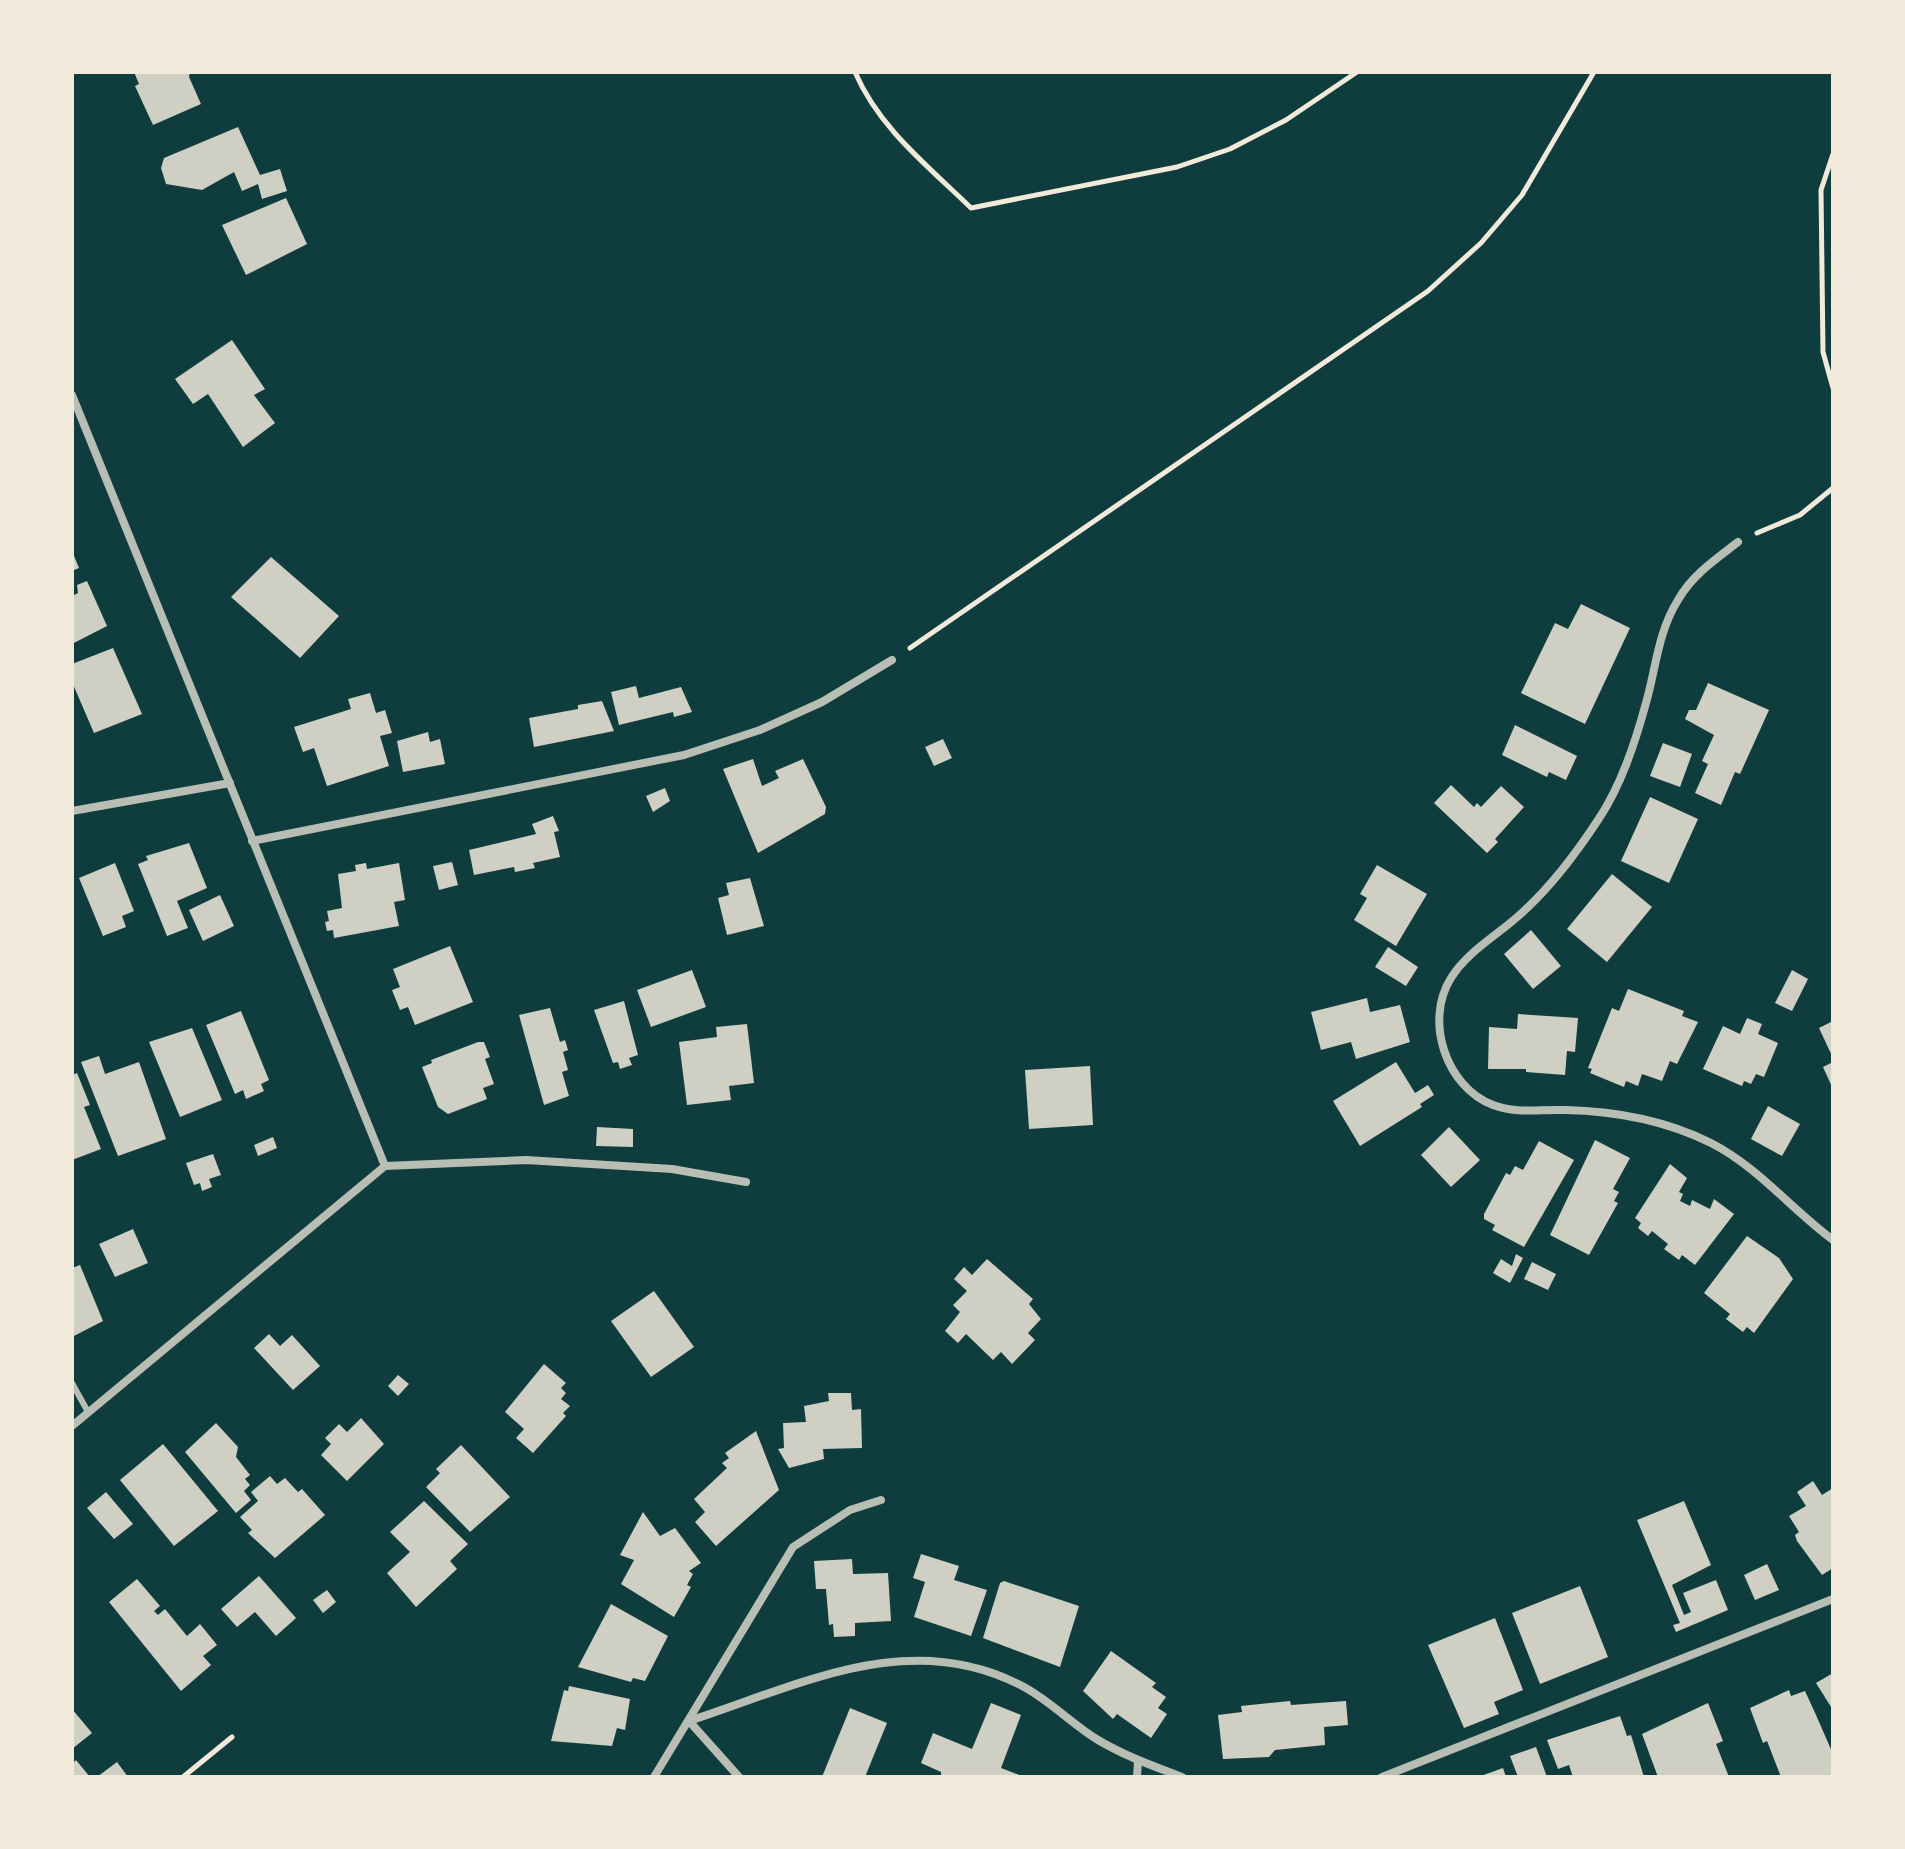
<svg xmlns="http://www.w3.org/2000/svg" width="1905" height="1849" font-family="'Fira Sans',sans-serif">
<rect width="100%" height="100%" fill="#0f3d3e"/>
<g fill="#cfcfc3">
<polygon points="134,72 190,72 189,77 201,104 153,125 135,86 139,84"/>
<polygon points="238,127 260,175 280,169 287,191 262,199 258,184 242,191 234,172 202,190 166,184 161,168 164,158"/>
<polygon points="286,198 307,244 246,275 222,225"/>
<polygon points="232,340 265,389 254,395 275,423 243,447 208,394 193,404 175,379"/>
<polygon points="72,551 79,568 72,571"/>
<polygon points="271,557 339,616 300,658 231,597"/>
<polygon points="87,581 107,626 72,644 72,596 78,593 77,585"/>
<polygon points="1581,604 1630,628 1585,724 1521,693 1555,623 1568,629"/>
<polygon points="113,648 142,714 94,733 72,682 72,664"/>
<polygon points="1708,683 1769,710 1740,774 1735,772 1721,805 1695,793 1708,764 1702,761 1714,735 1685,719 1689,710 1696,710"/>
<polygon points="636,686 639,698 681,687 692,712 674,717 673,712 619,725 611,692"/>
<polygon points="370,693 376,713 385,710 392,733 380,736 389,766 327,786 314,748 303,752 294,727 351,709 348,699"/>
<polygon points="602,701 614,731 534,747 529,718 578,709 578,705"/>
<polygon points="1515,725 1577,756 1566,780 1549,772 1547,777 1502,755"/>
<polygon points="428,732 430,742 440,739 445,764 403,772 397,741"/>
<polygon points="943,739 952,758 934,766 925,747"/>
<polygon points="1663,743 1692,754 1680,787 1650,776"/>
<polygon points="753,759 762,786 779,778 775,771 803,759 826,807 825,814 758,853 723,769"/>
<polygon points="1451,785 1474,807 1477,803 1481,807 1501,786 1524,807 1495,839 1498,842 1487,853 1434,803"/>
<polygon points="665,788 670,801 653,812 646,796"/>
<polygon points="1650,797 1698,819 1669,883 1621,861"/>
<polygon points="553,816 559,831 554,832 560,857 533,863 535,868 515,872 514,867 474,875 469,850 536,834 532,824"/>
<polygon points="189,843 207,888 177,901 188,928 167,936 138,864 148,860 146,856"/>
<polygon points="452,862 458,885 439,890 433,866"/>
<polygon points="115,863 134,911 122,916 126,927 103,936 79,878"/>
<polygon points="366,863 367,869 399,863 405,900 394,902 399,926 334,938 333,930 327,931 325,922 329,921 327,911 342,908 338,874 356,871 355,865"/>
<polygon points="1377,865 1427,894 1396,946 1354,920 1367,898 1360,894"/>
<polygon points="1612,874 1652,907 1607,962 1567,929"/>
<polygon points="750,878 764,926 727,935 718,898 729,895 726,883"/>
<polygon points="220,895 234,926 203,941 189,910"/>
<polygon points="1531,930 1561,966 1533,989 1504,954"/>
<polygon points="450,946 473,1002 415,1025 408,1007 400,1010 392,990 400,987 393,969"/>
<polygon points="1388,947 1418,967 1406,986 1375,967"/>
<polygon points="692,970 706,1007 651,1027 637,990"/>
<polygon points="1792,970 1808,979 1792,1011 1775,1003"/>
<polygon points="1628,989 1684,1011 1682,1016 1698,1022 1677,1064 1670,1061 1662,1081 1642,1074 1638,1086 1626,1081 1624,1087 1590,1073 1592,1069 1588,1068 1612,1008 1619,1011"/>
<polygon points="1367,998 1370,1012 1400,1005 1410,1042 1356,1059 1351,1042 1321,1050 1311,1012"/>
<polygon points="624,1001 638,1055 629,1058 632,1065 620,1069 618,1062 613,1063 594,1010"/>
<polygon points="550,1008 560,1042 565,1040 568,1050 563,1052 568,1070 562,1072 569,1096 544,1105 519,1015"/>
<polygon points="241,1011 269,1080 261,1084 264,1091 246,1099 243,1090 235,1094 206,1025"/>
<polygon points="1518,1014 1578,1018 1575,1052 1567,1051 1565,1075 1526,1072 1526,1069 1488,1069 1489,1027 1517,1029"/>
<polygon points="1747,1018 1762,1024 1758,1034 1778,1043 1764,1077 1756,1074 1751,1084 1744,1081 1742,1086 1703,1069 1723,1026 1740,1034"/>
<polygon points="1833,1021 1833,1058 1819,1028"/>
<polygon points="747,1024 754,1083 729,1086 731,1100 687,1105 679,1042 717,1037 716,1027"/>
<polygon points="192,1028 222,1100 180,1117 149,1042"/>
<polygon points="478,1042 484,1042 490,1057 485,1059 494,1084 483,1088 487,1099 448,1114 438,1107 422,1067 432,1063 431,1060"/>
<polygon points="99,1056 105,1074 139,1062 166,1139 118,1156 81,1062"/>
<polygon points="1396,1062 1415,1093 1428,1085 1434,1095 1420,1104 1422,1107 1360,1146 1333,1101"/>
<polygon points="1833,1062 1833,1089 1823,1067"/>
<polygon points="1090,1066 1093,1125 1029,1129 1025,1070"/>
<polygon points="77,1073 90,1105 84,1107 101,1149 72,1160 72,1075"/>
<polygon points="1768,1106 1800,1124 1782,1156 1751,1139"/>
<polygon points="597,1127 633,1129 633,1147 596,1146"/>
<polygon points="1449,1127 1480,1160 1451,1187 1421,1155"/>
<polygon points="273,1137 277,1148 258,1156 254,1145"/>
<polygon points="1595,1140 1630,1158 1613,1189 1619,1192 1614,1201 1618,1203 1589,1255 1550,1235"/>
<polygon points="1539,1141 1574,1160 1524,1247 1492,1230 1495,1225 1484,1219 1484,1214 1506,1173 1510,1175 1515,1166 1523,1170"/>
<polygon points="213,1154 221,1175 209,1179 212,1187 202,1191 200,1183 194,1185 186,1163"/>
<polygon points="1670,1164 1687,1178 1679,1192 1683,1194 1680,1201 1690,1206 1692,1200 1710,1209 1714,1199 1734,1214 1695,1265 1682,1255 1679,1260 1664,1249 1668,1244 1652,1231 1648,1236 1638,1228 1641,1223 1635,1218"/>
<polygon points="133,1229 148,1263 115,1277 99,1244"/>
<polygon points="1747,1236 1779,1258 1793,1279 1754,1333 1747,1327 1743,1332 1726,1319 1730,1314 1704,1293"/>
<polygon points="1516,1254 1523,1258 1510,1283 1493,1273 1501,1259 1512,1266"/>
<polygon points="987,1259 1033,1299 1029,1304 1041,1319 1028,1333 1035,1340 1012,1364 1001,1352 993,1360 966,1334 958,1343 945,1331 960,1312 953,1305 967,1291 954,1279 964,1267 972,1275"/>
<polygon points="1532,1262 1556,1274 1548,1290 1524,1279"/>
<polygon points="80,1265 103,1321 72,1337 72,1268"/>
<polygon points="654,1291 694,1347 651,1377 611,1321"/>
<polygon points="269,1334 280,1346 292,1335 320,1366 293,1390 254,1348"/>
<polygon points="544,1364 566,1383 561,1388 566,1393 561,1399 570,1406 563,1413 566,1416 533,1453 516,1438 524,1429 505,1412"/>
<polygon points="398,1375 409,1384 398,1396 388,1386"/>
<polygon points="828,1393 851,1393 852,1410 861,1409 862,1448 823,1449 824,1459 789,1468 778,1449 784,1448 783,1423 806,1422 804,1406 829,1401"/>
<polygon points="361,1418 384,1444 347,1481 321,1455 331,1444 325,1438 339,1424 347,1432"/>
<polygon points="216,1423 238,1447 236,1457 250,1475 245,1479 250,1485 244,1491 251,1500 236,1513 185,1452"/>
<polygon points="756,1431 779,1490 716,1546 695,1522 705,1512 694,1499 727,1468 722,1463 729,1458 725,1453"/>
<polygon points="163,1444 218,1511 174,1546 120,1480"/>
<polygon points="461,1445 510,1497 470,1532 426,1487 440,1473 436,1469"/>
<polygon points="270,1476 277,1484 285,1478 298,1492 302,1489 325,1515 275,1558 248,1533 252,1530 240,1517 258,1501 251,1492"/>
<polygon points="1813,1481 1822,1495 1833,1488 1833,1568 1822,1575 1797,1541 1795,1535 1799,1532 1789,1516 1806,1506 1797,1492"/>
<polygon points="106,1492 133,1524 114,1539 87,1508"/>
<polygon points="424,1501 468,1544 450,1561 457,1569 416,1607 387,1573 410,1552 390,1532"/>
<polygon points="1684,1501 1711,1565 1672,1585 1684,1615 1691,1612 1683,1593 1716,1580 1728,1610 1676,1632 1673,1625 1680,1623 1637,1520"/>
<polygon points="643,1512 660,1536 675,1528 701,1563 689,1571 693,1574 687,1585 691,1587 674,1617 621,1584 634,1560 620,1555"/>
<polygon points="921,1554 959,1566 954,1580 987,1590 971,1636 914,1617 925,1582 913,1578"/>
<polygon points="852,1559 853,1574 888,1573 891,1621 855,1623 855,1636 834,1637 833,1624 829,1625 826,1589 816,1589 814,1561"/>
<polygon points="1767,1564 1779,1590 1755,1600 1744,1575"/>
<polygon points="259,1576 296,1618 276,1636 255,1612 237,1627 221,1609"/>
<polygon points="137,1579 160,1606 154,1611 158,1615 165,1609 187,1636 200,1624 217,1645 203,1656 211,1665 181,1691 109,1602"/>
<polygon points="1004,1581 1079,1606 1060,1667 983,1638 1000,1583"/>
<polygon points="1580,1586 1608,1657 1540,1684 1512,1613"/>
<polygon points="327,1590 336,1602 323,1613 313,1600"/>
<polygon points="611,1604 668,1636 645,1681 633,1678 631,1682 578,1667"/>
<polygon points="1495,1618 1523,1690 1494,1702 1499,1714 1464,1728 1428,1645"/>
<polygon points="1111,1651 1156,1683 1152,1687 1166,1697 1158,1708 1167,1714 1151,1738 1117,1714 1113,1719 1083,1691"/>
<polygon points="1833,1673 1833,1710 1816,1683"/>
<polygon points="569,1686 630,1699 625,1730 617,1728 612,1746 551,1741 564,1690 568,1691"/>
<polygon points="1789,1690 1791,1696 1805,1691 1816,1715 1833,1754 1833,1777 1781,1777 1767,1741 1763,1743 1750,1708"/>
<polygon points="1290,1701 1291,1705 1346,1701 1348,1725 1324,1727 1325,1745 1275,1750 1269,1757 1223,1759 1218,1715 1242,1712 1241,1706"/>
<polygon points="991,1703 1021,1715 1001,1768 1025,1777 941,1777 941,1772 921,1763 933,1733 972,1749"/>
<polygon points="1708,1703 1723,1741 1716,1744 1729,1777 1658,1777 1642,1734"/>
<polygon points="850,1708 887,1723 865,1777 822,1777"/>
<polygon points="72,1709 92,1733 72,1749"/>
<polygon points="1620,1716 1627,1736 1631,1735 1644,1777 1573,1777 1569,1765 1558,1769 1547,1740"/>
<polygon points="1536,1747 1547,1777 1518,1777 1510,1756"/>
<polygon points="76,1760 90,1777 72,1777 72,1764"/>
<polygon points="117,1762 128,1777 97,1777"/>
<polygon points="1503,1768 1506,1777 1478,1777"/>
</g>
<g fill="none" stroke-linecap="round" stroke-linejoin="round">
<g stroke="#f1e9da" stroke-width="5">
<path d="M855 72C879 128 928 166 971 208L1177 167 1230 149 1286 120 1357 72"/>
<polyline points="1833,154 1821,190 1823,352 1833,388"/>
<polyline points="1757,533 1800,515 1833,488"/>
<polyline points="910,648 1428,291 1481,243 1522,195 1594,72"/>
<polyline points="183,1777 232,1737"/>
</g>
<polyline stroke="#b8beb3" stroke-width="6" points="72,1383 88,1412"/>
<g stroke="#b8beb3" stroke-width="8">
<polyline points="72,395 385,1166"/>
<path d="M1738 542C1716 559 1692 575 1678 600 1658 632 1656 668 1646 703 1635 743 1621 786 1598 820 1577 852 1554 883 1526 909 1502 933 1469 949 1451 978 1424 1021 1446 1087 1493 1105 1517 1114 1540 1109 1565 1110 1615 1111 1665 1120 1711 1143 1758 1167 1791 1209 1833 1240"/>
<polyline points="72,811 230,783"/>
<polyline points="252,841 684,755 760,730 822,702 892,660"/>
<polyline points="72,1426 385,1166 526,1160 672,1169 746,1182"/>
<path d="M689 1721C800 1685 911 1626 1024 1687 1050 1701 1072 1724 1098 1740 1125 1756 1153 1766 1182 1777"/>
<polyline points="689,1721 739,1777"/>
<polyline points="654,1777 793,1547 850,1510 881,1500"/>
<polyline points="1137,1777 1138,1761"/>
<polyline points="1382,1777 1833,1599"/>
</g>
</g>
<rect width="1905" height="1849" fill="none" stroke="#f1e9da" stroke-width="148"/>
</svg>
